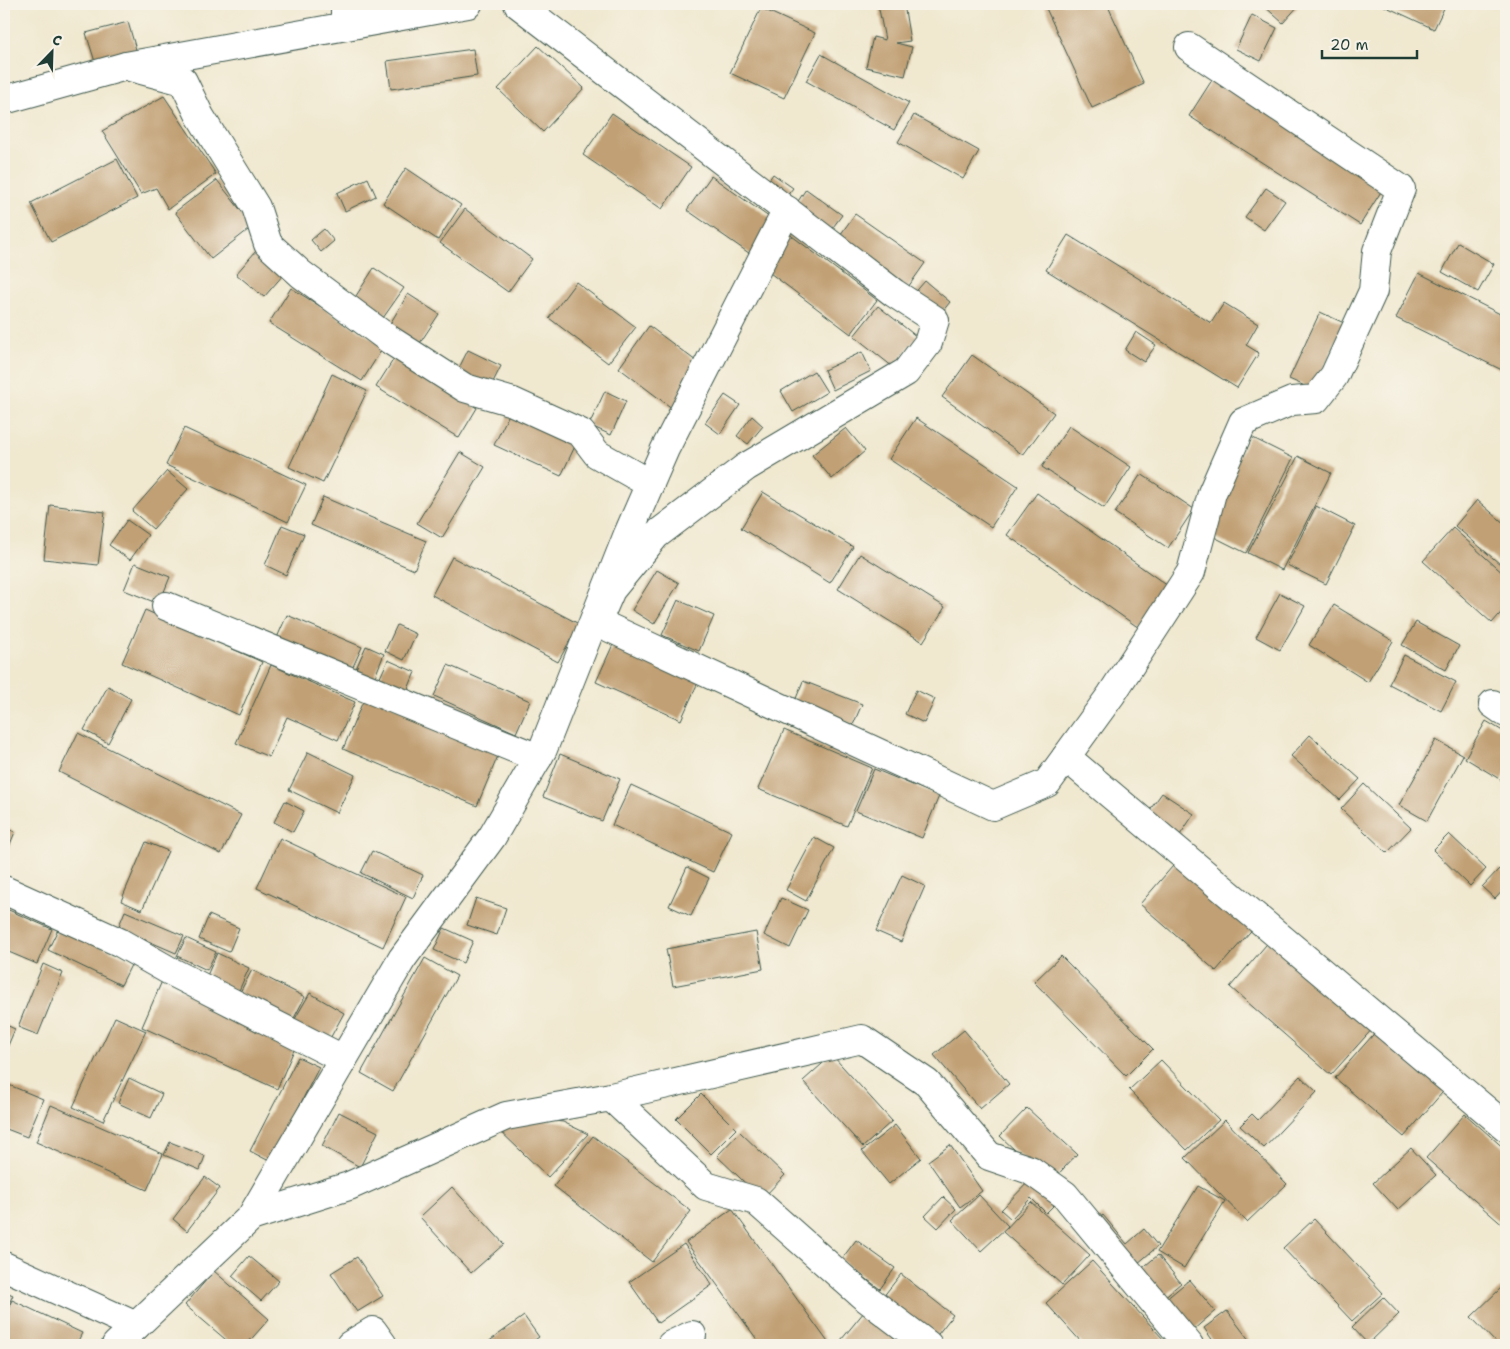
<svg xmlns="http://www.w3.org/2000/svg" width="1510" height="1349" font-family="'Shantell Sans',sans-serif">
<rect width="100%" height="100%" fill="#f7f3e8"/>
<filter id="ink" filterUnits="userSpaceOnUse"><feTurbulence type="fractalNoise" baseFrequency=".02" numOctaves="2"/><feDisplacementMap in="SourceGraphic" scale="10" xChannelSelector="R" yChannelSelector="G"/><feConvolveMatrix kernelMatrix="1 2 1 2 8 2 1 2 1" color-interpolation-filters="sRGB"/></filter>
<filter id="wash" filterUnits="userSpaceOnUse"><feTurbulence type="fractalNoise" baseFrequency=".0096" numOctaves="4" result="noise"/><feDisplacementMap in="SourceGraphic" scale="20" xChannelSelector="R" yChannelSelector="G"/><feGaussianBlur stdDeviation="1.12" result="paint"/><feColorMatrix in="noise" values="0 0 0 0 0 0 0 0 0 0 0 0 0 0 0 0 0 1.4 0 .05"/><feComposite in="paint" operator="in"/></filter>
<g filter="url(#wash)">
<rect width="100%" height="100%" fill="#f0e8cf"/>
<g id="blocks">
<g fill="#c1a074">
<polygon points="810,4 839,4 839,5 811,8"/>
<polygon points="878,4 904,4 910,41 896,43 912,47 905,76 866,67 873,37 885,40"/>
<polygon points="1044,4 1107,4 1144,84 1092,108"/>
<polygon points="1264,4 1300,4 1283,23 1263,5"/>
<polygon points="1380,4 1446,4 1434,29"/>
<polygon points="761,8 815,33 784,98 730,73"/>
<polygon points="1252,15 1277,28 1261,61 1236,49"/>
<polygon points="128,22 137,53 96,65 86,33"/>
<polygon points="538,46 584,88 543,132 498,89"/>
<polygon points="473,49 477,76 391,89 387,61"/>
<polygon points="821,54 909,103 894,130 806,81"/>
<polygon points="1214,77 1384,187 1360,225 1189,116"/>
<polygon points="164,96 216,174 168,209 156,188 141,194 102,131"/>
<polygon points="612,113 691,167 662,209 583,155"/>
<polygon points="914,115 979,151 963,179 898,142"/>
<polygon points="117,159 137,198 51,242 31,203"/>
<polygon points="406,168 461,205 438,240 383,203"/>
<polygon points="773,174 793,188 783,201 764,187"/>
<polygon points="711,176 780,225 756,258 687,210"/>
<polygon points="368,178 376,196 345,211 337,193"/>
<polygon points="217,180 253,226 211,259 175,212"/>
<polygon points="1266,188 1285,201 1264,230 1245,217"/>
<polygon points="806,189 842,215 828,234 793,209"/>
<polygon points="465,209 532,259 508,292 440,243"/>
<polygon points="855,214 925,263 906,290 836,241"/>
<polygon points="324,229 334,241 321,252 311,240"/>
<polygon points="788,233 877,300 851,334 762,267"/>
<polygon points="1068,235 1211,323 1224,303 1258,324 1246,345 1259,353 1237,388 1046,270"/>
<polygon points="1458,243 1494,264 1478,292 1442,272"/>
<polygon points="256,251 284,274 264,297 236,274"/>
<polygon points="374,268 404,288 383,318 354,299"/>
<polygon points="1419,273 1506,317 1506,372 1396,318"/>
<polygon points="925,281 950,302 938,317 912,296"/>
<polygon points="576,282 636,327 608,363 549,318"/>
<polygon points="291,288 384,346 362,381 269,323"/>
<polygon points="408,294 439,314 418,346 388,327"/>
<polygon points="878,306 917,337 893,367 854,336"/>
<polygon points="1320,312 1344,323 1314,390 1289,379"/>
<polygon points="649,326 704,367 673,409 619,368"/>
<polygon points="1136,332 1156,345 1144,362 1125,350"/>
<polygon points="468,350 501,366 490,388 457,372"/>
<polygon points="862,352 871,371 833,390 824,370"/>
<polygon points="972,355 1054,413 1023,455 942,397"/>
<polygon points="395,357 477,408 459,438 376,387"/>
<polygon points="814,371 827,392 793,412 781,391"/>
<polygon points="332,374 367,391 323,483 289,467"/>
<polygon points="605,391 626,401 611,435 589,425"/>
<polygon points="725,395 740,405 720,434 705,423"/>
<polygon points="511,410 577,442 561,476 494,445"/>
<polygon points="752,416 763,426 748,444 737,436"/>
<polygon points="916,418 1018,486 991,527 889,459"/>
<polygon points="1069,426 1131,467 1104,508 1042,467"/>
<polygon points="184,428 306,485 288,522 166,465"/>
<polygon points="846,428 865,451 832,479 812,455"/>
<polygon points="1249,436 1293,458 1246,553 1202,531"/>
<polygon points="460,452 485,467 442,538 417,523"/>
<polygon points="1298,456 1331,473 1282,570 1248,553"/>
<polygon points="167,471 188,489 153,529 132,511"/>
<polygon points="1141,474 1194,509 1168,548 1115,513"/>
<polygon points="763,492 853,547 830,583 741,528"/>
<polygon points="1037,493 1168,586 1139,628 1007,535"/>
<polygon points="323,497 426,541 414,570 311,525"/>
<polygon points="1477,500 1506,525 1506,569 1455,526"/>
<polygon points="50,505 105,512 98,565 44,559"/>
<polygon points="1316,506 1355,526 1326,584 1287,565"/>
<polygon points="127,520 148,535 130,560 109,545"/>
<polygon points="282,525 304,534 286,575 265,565"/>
<polygon points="1453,528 1506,576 1506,607 1492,623 1423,561"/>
<polygon points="860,554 945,607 923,642 838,589"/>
<polygon points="452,557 579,624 558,662 432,595"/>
<polygon points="135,563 170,577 159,604 124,590"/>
<polygon points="657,570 679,583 654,624 632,610"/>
<polygon points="1280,593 1305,606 1280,650 1256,637"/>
<polygon points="678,600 714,616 699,651 662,635"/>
<polygon points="1334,605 1393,641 1368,682 1309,645"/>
<polygon points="145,610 262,662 239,715 122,663"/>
<polygon points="287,615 362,647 350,673 276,640"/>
<polygon points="1416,622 1459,646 1446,670 1402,645"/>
<polygon points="397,625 416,634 404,660 385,651"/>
<polygon points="615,640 700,678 681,720 596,682"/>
<polygon points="366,646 384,654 374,679 355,671"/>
<polygon points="1404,655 1456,682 1441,711 1389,684"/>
<polygon points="388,660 415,672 406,694 378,682"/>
<polygon points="271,665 355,702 338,740 287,717 269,757 236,743"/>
<polygon points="448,665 530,701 516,733 434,696"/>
<polygon points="803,681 862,704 853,725 795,701"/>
<polygon points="108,686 131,699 108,743 84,730"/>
<polygon points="916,690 935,699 924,723 905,714"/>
<polygon points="366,694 500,751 477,806 343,749"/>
<polygon points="1486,721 1506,733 1506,771 1501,780 1465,758"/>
<polygon points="784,730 872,768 847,826 758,789"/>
<polygon points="78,733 241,815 221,854 59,772"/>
<polygon points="1310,735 1360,779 1340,800 1291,756"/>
<polygon points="1436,740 1463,755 1427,821 1399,805"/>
<polygon points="308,752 355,775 337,813 289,790"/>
<polygon points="560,754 620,779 602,821 543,797"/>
<polygon points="874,769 939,796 922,838 856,811"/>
<polygon points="1364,784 1411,828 1387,853 1341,809"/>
<polygon points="631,785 732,832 713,872 612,825"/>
<polygon points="1162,793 1194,814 1176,841 1144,818"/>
<polygon points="285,801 304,811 293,832 274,822"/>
<polygon points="4,827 15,832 4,859"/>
<polygon points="1449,834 1486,869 1470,886 1433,850"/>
<polygon points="814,837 834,848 806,901 786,890"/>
<polygon points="280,838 406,897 383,947 257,888"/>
<polygon points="146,842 168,851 142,910 121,901"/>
<polygon points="372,851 423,875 413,898 361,873"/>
<polygon points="1179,859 1256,925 1216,971 1140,904"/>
<polygon points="687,867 709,878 691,916 669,906"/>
<polygon points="1499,869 1506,876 1506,887 1495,899 1482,887"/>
<polygon points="902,875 925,886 901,942 876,931"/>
<polygon points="476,898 506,908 497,935 467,925"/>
<polygon points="781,898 808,910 790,948 764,935"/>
<polygon points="4,908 52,929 37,964 4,950"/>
<polygon points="125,911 184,936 176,953 118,928"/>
<polygon points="209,915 239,928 229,952 199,939"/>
<polygon points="59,927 133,961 121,985 48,950"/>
<polygon points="444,928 473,941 463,963 434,950"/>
<polygon points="756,932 763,969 673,986 666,949"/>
<polygon points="186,938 216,952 207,970 177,956"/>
<polygon points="1272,938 1374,1027 1331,1075 1230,987"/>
<polygon points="217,953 249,968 237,995 205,980"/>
<polygon points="1061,956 1153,1049 1126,1076 1034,982"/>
<polygon points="425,958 457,976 393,1091 361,1073"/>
<polygon points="43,964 63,973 38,1035 18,1027"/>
<polygon points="252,970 305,997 292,1022 239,994"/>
<polygon points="162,981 297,1043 277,1089 142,1027"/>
<polygon points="310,993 344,1013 327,1044 292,1024"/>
<polygon points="115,1017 146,1031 103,1121 73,1107"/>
<polygon points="4,1024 15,1029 4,1055"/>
<polygon points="1380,1027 1448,1086 1404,1137 1335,1078"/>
<polygon points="964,1030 1009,1084 980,1109 934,1055"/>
<polygon points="832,1055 892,1121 863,1147 803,1081"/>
<polygon points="298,1057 319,1067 271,1162 250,1151"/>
<polygon points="1161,1060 1219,1120 1187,1150 1129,1090"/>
<polygon points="1300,1076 1317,1092 1264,1148 1240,1126 1252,1114 1258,1120"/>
<polygon points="129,1078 162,1094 151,1118 118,1103"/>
<polygon points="4,1083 43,1099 27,1137 4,1128"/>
<polygon points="701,1094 736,1129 711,1154 676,1119"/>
<polygon points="51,1105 163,1154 147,1190 36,1142"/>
<polygon points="1027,1108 1077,1154 1050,1183 1000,1136"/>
<polygon points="339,1112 378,1132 360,1167 322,1146"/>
<polygon points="1465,1114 1506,1150 1506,1228 1426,1158"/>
<polygon points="536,1119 563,1122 588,1134 548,1177 496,1127"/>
<polygon points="1225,1120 1287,1184 1247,1222 1185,1158"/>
<polygon points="895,1125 921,1158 889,1184 862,1151"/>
<polygon points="740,1132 785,1175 762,1199 717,1156"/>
<polygon points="593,1136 691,1211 652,1262 554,1186"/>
<polygon points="170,1142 205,1156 200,1170 164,1155"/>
<polygon points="950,1145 982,1191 960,1207 928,1161"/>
<polygon points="1411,1148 1436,1175 1398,1210 1373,1183"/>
<polygon points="1035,1175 1060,1199 1046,1213 1031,1198 1011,1219 1001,1210"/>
<polygon points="205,1177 220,1188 187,1231 173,1219"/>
<polygon points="1198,1186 1225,1201 1184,1268 1157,1252"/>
<polygon points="452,1187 504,1244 471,1273 420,1217"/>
<polygon points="979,1195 1008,1226 981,1251 952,1220"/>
<polygon points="943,1197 956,1209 938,1228 925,1216"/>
<polygon points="1031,1202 1090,1255 1062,1285 1003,1232"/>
<polygon points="732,1209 830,1345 761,1345 686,1242"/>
<polygon points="1103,1215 1127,1244 1144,1229 1158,1246 1130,1270 1091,1225"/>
<polygon points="1314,1219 1383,1293 1352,1321 1283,1248"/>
<polygon points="856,1240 895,1268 880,1289 841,1260"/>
<polygon points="684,1244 712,1285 658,1323 629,1282"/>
<polygon points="1158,1255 1181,1283 1157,1303 1134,1275"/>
<polygon points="249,1256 279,1281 261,1301 232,1276"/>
<polygon points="357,1257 383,1296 357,1312 331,1273"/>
<polygon points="1092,1261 1164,1340 1158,1345 1084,1345 1046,1303"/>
<polygon points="214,1271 269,1319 246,1345 232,1345 185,1305"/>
<polygon points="901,1274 953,1315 931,1343 879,1302"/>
<polygon points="1189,1280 1215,1311 1185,1337 1158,1306"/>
<polygon points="1503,1286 1506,1290 1506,1345 1498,1345 1471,1317"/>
<polygon points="4,1291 13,1295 4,1314"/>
<polygon points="1383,1297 1399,1314 1368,1344 1352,1327"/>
<polygon points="12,1300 82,1333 76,1345 4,1345 4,1317"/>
<polygon points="1227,1311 1253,1345 1216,1345 1204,1328"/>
<polygon points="864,1312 903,1345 837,1345"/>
<polygon points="524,1316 539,1337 528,1345 484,1345"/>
</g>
</g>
</g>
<g filter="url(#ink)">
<use href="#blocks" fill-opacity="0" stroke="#3e574b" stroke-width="1"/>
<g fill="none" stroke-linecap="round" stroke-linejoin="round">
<defs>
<g id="minor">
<polyline points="345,4 345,26"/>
<polyline points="518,4 894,293 935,320 928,343 906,372 746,467 656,535 611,590 597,622 993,806 1047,783 1111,695 1191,572 1212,493 1243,422 1292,401 1316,399 1334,376 1373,291 1377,251 1401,189 1189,47"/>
<polyline points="126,66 183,81 200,116 256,207 268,244 301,274 390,340 465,388 513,402 581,433 597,454 650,484"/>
<polyline points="166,606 538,758"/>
<polyline points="1493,704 1506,713"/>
<polyline points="1066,757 1506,1127"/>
<polyline points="4,890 119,942 170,971 343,1059"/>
<polyline points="611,1097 862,1039 927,1083 989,1156 1030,1170 1065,1195 1189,1345"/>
<polyline points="251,1217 349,1186 506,1116 611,1097 706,1186 756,1201 862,1295 928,1345"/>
<polyline points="4,1266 136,1326"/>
<polyline points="116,1345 251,1217 402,959 492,837 543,749 628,534 665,449 787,210"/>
<polyline points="350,1345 373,1331 383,1345"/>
<polyline points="671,1345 692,1335"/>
</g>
<polyline id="tertiary" points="4,100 126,66 468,4"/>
</defs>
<use href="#minor" stroke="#3e574b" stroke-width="30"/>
<use href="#tertiary" stroke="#3e574b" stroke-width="30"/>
<use href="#minor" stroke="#fff" stroke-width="28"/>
<use href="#tertiary" stroke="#fff" stroke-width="28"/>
</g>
</g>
<rect width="1510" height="1349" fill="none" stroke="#f7f3e8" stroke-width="20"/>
<g transform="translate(52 52) rotate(23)" stroke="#f7f3e8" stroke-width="4" paint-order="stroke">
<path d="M0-4L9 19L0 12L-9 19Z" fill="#1f3d34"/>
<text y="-8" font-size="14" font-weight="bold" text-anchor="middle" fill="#1f3d34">С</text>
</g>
<path d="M1322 50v8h95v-8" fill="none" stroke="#1f3d34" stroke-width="2.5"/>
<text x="1330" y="50" font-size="15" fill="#1f3d34" stroke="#f7f3e8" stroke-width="4" paint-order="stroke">20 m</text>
</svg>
